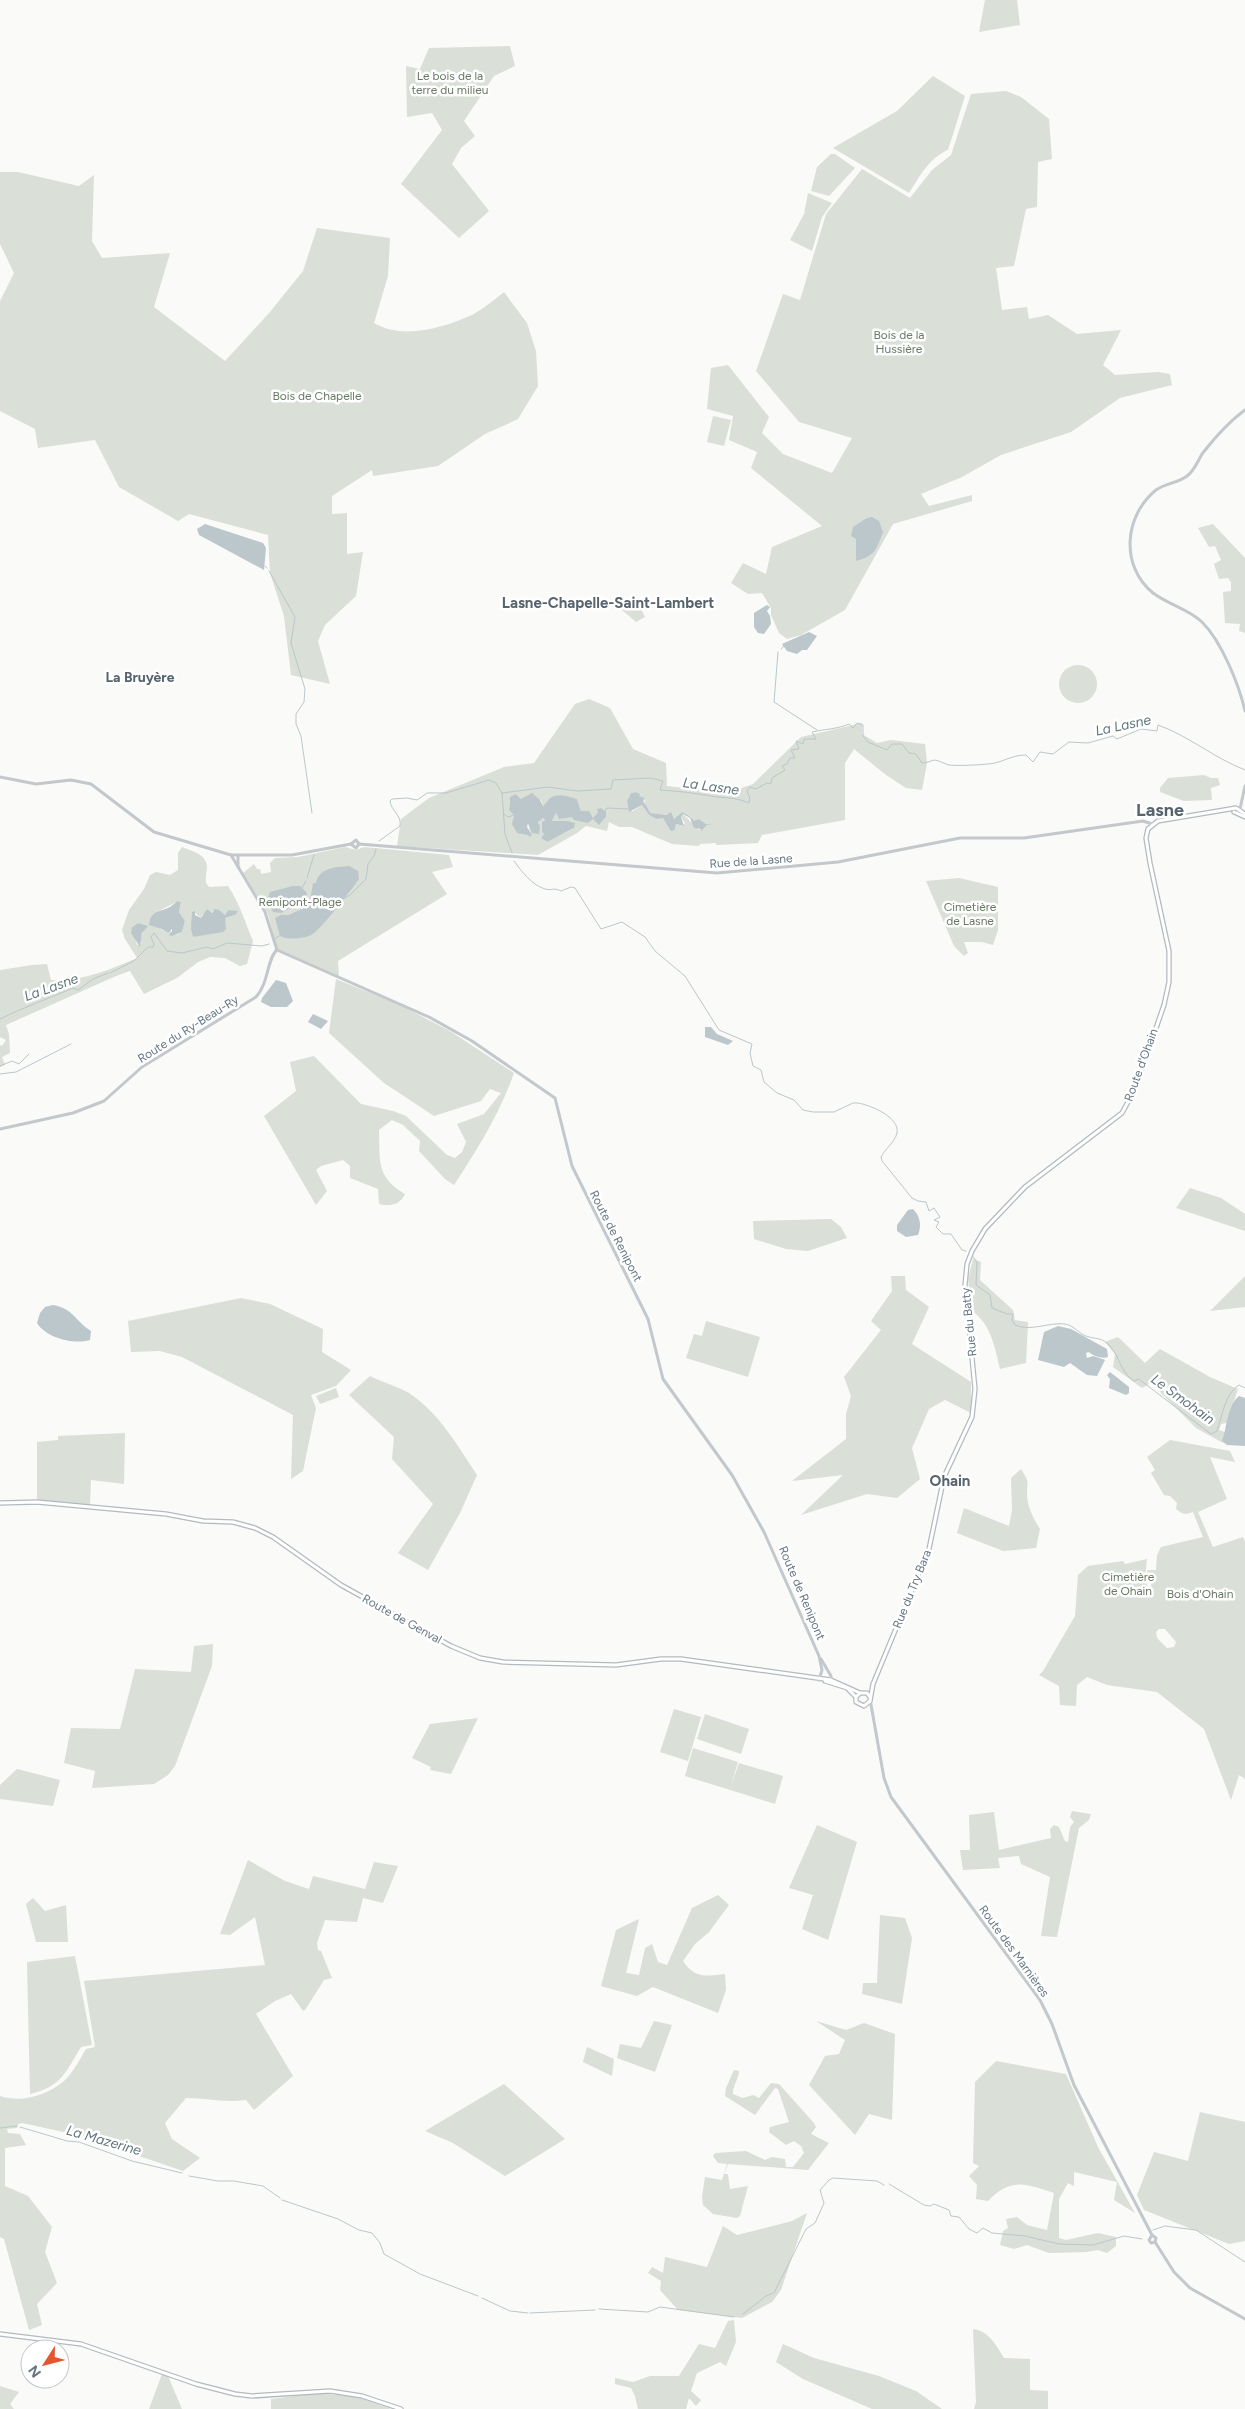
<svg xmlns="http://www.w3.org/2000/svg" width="1245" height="2409" font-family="Figtree,sans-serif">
<rect width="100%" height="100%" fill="#fafaf8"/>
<g fill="#dadfd7" fill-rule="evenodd">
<polygon points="985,0 1017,0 1020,25 979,32"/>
<polygon points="510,46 515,66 494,76 464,121 475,136 461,148 452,164 489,211 459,238 401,184 442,130 432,113 407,117 406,66 420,69 429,48"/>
<path d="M933 76 965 96 948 150C929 158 920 176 909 193L833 148 897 111Z"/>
<polygon points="1006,91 1021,97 1049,119 1052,159 1038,162 1037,207 1026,209 1014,266 996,268 1002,310 1027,307 1029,319 1048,315 1077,334 1121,330 1103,365 1115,375 1158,372 1170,374 1172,385 1120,398 1071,432 1001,455 962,477 921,494 929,506 972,495 972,501 893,524 845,610 801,635 787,639 779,633 771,615 771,608 762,593 748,594 731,583 743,563 766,574 772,547 822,526 751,468 757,452 729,440 733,416 707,409 711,368 728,365 769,417 762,433 783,454 832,473 852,438 799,422 756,371 783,294 800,300 826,214 862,169 910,198 932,170 951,155 971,94"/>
<polygon points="831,154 835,154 855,168 829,196 811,191 817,167"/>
<path d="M0 172H18L79 186 94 175 92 241 102 258 170 253 154 307 225 361 270 312 303 271 317 228 390 238 388 276 374 323C402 340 443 328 472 315 483 309 494 300 504 292L527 323 536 351 538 386 518 419 485 434 438 466 373 476 372 470 332 496V514L347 513V554L363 552 356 596 325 625 318 641 330 684 291 675 284 616 270 573 268 535 189 514 178 521 119 487 95 440 38 448 35 429 0 411V301L14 273 0 244Z"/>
<polygon points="808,193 832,203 822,217 812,251 790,240 804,214"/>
<polygon points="713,416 731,420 724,446 707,442"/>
<polygon points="1213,524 1245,558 1245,633 1239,631 1240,624 1225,623 1223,592 1231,591 1231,582 1228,578 1219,579 1214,564 1221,560 1215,546 1209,547 1198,528"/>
<polygon points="619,595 641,609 645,617 636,622 614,603 616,600 622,604 617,598"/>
<circle cx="1078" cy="684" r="19"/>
<path d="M589 699 610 708 633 749 666 763 667 786 727 793 753 784 801 737 862 723V734L877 743 891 740 925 744 927 763 922 790 906 788 886 775 854 749 845 763V820L762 835 758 843 716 845V843L700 844 699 846 672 844 632 827H619L609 822 607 831 586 826 577 833 538 855 397 846 401 819 429 798 504 767 534 763 575 704ZM636 792 642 794 638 796 645 798V802L642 801 646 805 649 813 664 815 671 813 674 819 682 812 688 815 694 822 699 819 706 824H715L707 825 699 830 683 814 681 817 685 823 683 826 676 824 675 830 662 817 656 819 649 815 642 805 633 811H629L627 801 631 793ZM516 794 521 799 527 798 541 800 543 806 557 795 577 799 581 811 593 818 599 811 605 813 606 817 601 823 593 819 587 822 572 817H558L556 813 552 821 573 823V829L546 842 541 837 544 836 542 825 545 818 538 820 539 825 532 832 528 823 530 833H517C513 826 512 823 514 814L509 810V801Z"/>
<polygon points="1204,775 1211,778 1218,778 1220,785 1211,788 1212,800 1184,801 1160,792 1160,788 1168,778"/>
<path d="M182 847C191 851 206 854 207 866 207 872 205 877 206 883L209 887 228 886C240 904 245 922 253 941L247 964 240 966 225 958 210 957 198 962 177 978 144 994 130 971 116 976 6 1025 9 1034 10 1053 2 1057 5 1065 0 1067V1045L2 1046 6 1040 0 1037V970L32 965 47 964 51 980C82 982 108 970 137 958L125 939 122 930 129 910 144 889 150 875 156 872 170 875 178 870V853ZM177 901 181 902 179 912 185 921 182 932 176 935 171 932V929L168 933 149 922C154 909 167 909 177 901ZM228 910 234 911 235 915 225 918V929L193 937 192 913H195L201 918 202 915 214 911 225 915ZM138 923 145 926 141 938V944L137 945 132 927Z"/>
<polygon points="345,847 356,850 364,847 449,855 453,867 432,872 447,894 338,961 339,976 277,949 268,914 243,873 254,864 257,869 260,869 261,874 271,872 270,863 275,858 298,857"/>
<polygon points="959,878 998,887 998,930 993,945 982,942 964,942 968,953 964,956 954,946 926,881"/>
<path d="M336 979 400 1005 450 1031 514 1073C500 1113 477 1150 454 1185L445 1179 419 1151 420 1141 403 1125 392 1120 379 1130C380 1161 376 1177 405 1194 400 1205 390 1207 379 1204L378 1189 350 1178V1166L343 1160 321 1166 316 1170 327 1191 316 1205 264 1116 296 1091 290 1062 314 1056 361 1104 393 1111 406 1116 447 1155 455 1158 462 1152 466 1142 457 1124 484 1114 501 1093 490 1089 481 1101 434 1116 384 1083 329 1033Z"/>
<polygon points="1190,1188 1221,1198 1245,1214 1245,1231 1176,1208"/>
<polygon points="831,1219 841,1227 847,1238 808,1251 786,1249 754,1239 753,1221"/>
<path d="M973 1259 981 1262 980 1280 1013 1310 1015 1320 1028 1322 1026 1363 1000 1369C995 1348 991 1324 972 1311L968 1279Z"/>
<polygon points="891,1276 905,1276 906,1290 929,1307 912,1344 971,1382 971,1413 945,1400 929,1409 912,1448 920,1479 897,1498 867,1494 801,1515 843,1475 792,1481 846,1439 846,1414 851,1396 844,1377 881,1330 871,1321 892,1291"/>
<polygon points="1245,1276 1245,1307 1210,1311"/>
<polygon points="241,1298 270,1304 323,1329 322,1352 351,1370 336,1386 311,1395 316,1408 303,1471 291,1479 293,1415 182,1357 160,1351 131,1352 128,1321"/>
<polygon points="706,1321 760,1337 748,1377 686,1358 694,1334 702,1336"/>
<polygon points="1118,1337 1145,1363 1160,1349 1210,1377 1238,1389 1227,1423 1221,1424 1219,1430 1225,1432 1223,1443 1196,1428 1151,1383 1142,1388 1113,1367 1115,1354 1105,1342"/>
<path d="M370 1376C382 1382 397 1386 409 1393 439 1413 458 1446 477 1475L460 1513 428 1570 398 1553 433 1504 392 1459 394 1437 349 1395Z"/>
<polygon points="336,1388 339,1397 320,1404 316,1396"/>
<polygon points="125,1433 124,1484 91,1480 90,1505 37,1501 37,1442 58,1440 58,1436"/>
<path d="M1170 1440 1230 1451 1235 1462 1210 1457 1227 1499 1198 1512 1213 1547 1243 1537 1245 1542V1779L1239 1775 1231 1800 1204 1729 1157 1692 1107 1685 1087 1677 1077 1685 1076 1706 1060 1705 1059 1686 1039 1675 1043 1671 1075 1616 1078 1575 1088 1566 1123 1561 1125 1564 1147 1559 1145 1577 1149 1593 1153 1592 1147 1570H1156L1157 1555 1161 1547 1203 1537 1193 1512C1185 1515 1182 1514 1176 1509L1177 1503 1170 1496 1164 1495 1151 1473 1155 1470 1147 1457ZM1159 1629H1165L1176 1642 1174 1647 1167 1648 1157 1638 1156 1632Z"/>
<path d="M1021 1469C1030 1483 1027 1480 1027 1495 1027 1506 1034 1520 1040 1529L1036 1548 1003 1551 957 1533 964 1508 1009 1526 1012 1510 1011 1478Z"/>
<polygon points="213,1644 212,1666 175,1766 168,1775 154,1784 92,1788 95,1771 64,1763 71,1728 120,1729 135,1669 191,1672 194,1646"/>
<polygon points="674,1709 701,1717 688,1761 660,1752"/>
<polygon points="705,1714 749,1729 741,1754 697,1739"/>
<polygon points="478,1718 451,1774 430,1770 431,1767 412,1758 430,1724"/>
<polygon points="693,1748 738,1762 730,1789 739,1763 783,1776 775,1804 685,1776"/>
<polygon points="17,1769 60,1780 53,1806 0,1799 0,1785"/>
<polygon points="1072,1811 1091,1814 1089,1820 1079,1828 1057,1937 1041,1936 1050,1877 1021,1864 1019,1856 998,1858 1000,1868 963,1870 960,1850 970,1850 969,1815 994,1812 999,1850 1051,1838 1050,1829 1054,1825 1059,1827 1065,1841 1068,1842 1070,1827 1074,1822 1070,1817"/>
<polygon points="817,1825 857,1842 828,1940 802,1929 813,1895 789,1888"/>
<path d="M248 1860 285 1881 309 1889 313 1876 365 1889 374 1862 398 1866 383 1903 363 1898 357 1922 325 1920 317 1943 318 1950 321 1951 332 1978 324 1980 305 2010 303 2011 291 1994 275 2001 256 2014 293 2076 254 2110 246 2100C225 2103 207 2098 186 2098L165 2123 172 2139 200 2158 183 2171 77 2135 22 2123 18 2124 17 2128 7 2129 8 2133 20 2134 26 2145 5 2148V2186L28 2196 52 2227 45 2252 57 2283 37 2304 42 2325 29 2330 4 2239 0 2237V2096C21 2103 46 2096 64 2081 73 2073 80 2059 86 2049L95 2047 84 1981 265 1965 255 1917 230 1935 220 1934Z"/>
<path d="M718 1895 729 1905 709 1932 695 1944 683 1961C695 1979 706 1976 725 1974L726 1990 718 2013 653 1987 637 1996 601 1986 616 1930 639 1919 626 1973 639 1975 645 1948 652 1944 658 1962 667 1965 692 1908Z"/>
<polygon points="33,1898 45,1911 66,1905 68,1942 36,1942 26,1904"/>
<polygon points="880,1915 905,1918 912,1938 902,2004 862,1994 863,1983 877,1983"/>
<path d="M75 1956 92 2045 81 2047C65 2073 62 2086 30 2094L27 1962Z"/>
<polygon points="654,2021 672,2025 655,2072 617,2058 620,2044 641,2048"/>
<polygon points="816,2021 846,2030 864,2023 895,2034 892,2120 869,2114 855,2135 809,2085 825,2056 839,2054 845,2040"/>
<polygon points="587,2047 614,2059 612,2076 583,2062"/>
<path d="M996 2061 1066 2074 1098 2147 1135 2213 1114 2200 1117 2182 1074 2172V2186L1068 2183 1059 2199V2238L1066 2240 1098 2233 1116 2237V2246L1107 2253 1098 2250 1087 2252 1049 2253 1027 2245 1014 2249 1000 2245 1003 2231 1008 2228 1006 2219 1017 2217 1027 2225 1047 2230 1054 2193C1026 2184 1010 2177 988 2201L976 2199 977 2185 969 2176 979 2166 973 2163 975 2082Z"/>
<path d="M734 2070 739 2071C739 2079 732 2087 733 2094L743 2098 753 2095 759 2098 771 2083 779 2084 814 2123 816 2127 811 2134 829 2143 808 2170 728 2164 724 2174H728L730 2189 748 2186 740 2216 737 2218 713 2214 703 2205 702 2197 705 2177 722 2180 727 2164 718 2163 713 2156 715 2153 746 2151 765 2160 772 2157 785 2159 786 2167H793L804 2153 801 2146 794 2141 786 2145 769 2132 770 2127 789 2122 778 2089 775 2088 755 2115 725 2096 726 2088Z"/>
<polygon points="504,2084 565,2139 505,2176 453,2143 425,2131"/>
<polygon points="1200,2112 1245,2122 1245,2241 1229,2244 1144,2210 1137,2195 1154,2152 1188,2161"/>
<polygon points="807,2213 781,2290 772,2302 742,2318 678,2310 660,2290 661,2281 648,2273 652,2267 663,2273 665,2257 707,2267 723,2226 737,2235 792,2221"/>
<polygon points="734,2320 736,2342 726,2366 720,2362 697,2373 691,2391 701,2400 696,2406 689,2398 686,2409 638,2409 635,2396 631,2388 615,2384 615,2378 633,2382 650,2376 679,2376 699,2344 715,2348 728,2321"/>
<path d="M973 2329C989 2331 996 2345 1004 2358L1030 2359V2390L1048 2391V2409H974L976 2402Z"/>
<polygon points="783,2344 814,2358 879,2376 916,2391 942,2409 872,2409 803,2379 776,2362"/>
<polygon points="162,2374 168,2376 182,2409 149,2409"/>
<polygon points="0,2386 19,2392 10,2404 14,2409 0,2409"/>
<polygon points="318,2393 358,2397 391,2409 271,2409 271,2399"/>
</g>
<g fill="#bbc7cb">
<path d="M872 517 879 521 883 532C876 550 875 556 856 561V539L851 536 853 527 867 518Z"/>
<polygon points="205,524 263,543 266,548 264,570 199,535 197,529"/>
<polygon points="767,605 770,607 767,611 770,616 771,624 764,634 758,633 754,627 754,613"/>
<polygon points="809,632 817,636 807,650 802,650 797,654 787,651 782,644"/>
<polygon points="636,792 641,794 639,796 645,798 643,802 646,805 650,813 666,815 671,812 674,819 682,812 688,815 694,821 699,819 706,824 716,825 707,825 701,831 701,829 694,828 690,818 683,814 681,817 684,826 676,824 675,830 671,831 663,818 656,819 649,815 642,805 629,812 627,801 631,793"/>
<path d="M532 793 540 800 543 806C547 803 548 799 552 797 558 793 570 797 577 799L581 811H589L593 818 598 812 597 809 601 808 606 812V817L599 825 593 819 588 823 574 820 572 817 559 819 556 813 552 821H567L575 823 574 828 547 842 541 838 544 834 542 832V822L545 820 543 818 538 822 540 827 539 834 532 833 528 823 527 827 532 835 530 837 528 835 517 833 512 824 514 815 509 810 510 797 516 794 521 799Z"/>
<path d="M349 866 358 871 359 879C351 890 320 931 311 935 303 939 288 940 280 936L275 918 281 915H289L306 907 310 902 313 883H316C319 868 335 867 349 866Z"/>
<polygon points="293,886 300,886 307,893 305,900 281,913 273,912 267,901 270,892"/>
<path d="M177 901 181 902 179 912 185 921 182 932 172 936 169 935 172 931V929L168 933 162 929 149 925C150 910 161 912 170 907 173 905 175 903 177 901Z"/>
<polygon points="207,909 212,913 215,909 219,910 225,915 228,910 238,911 235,915 225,918 226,929 223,932 193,937 191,929 192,912 195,911 195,915 201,918"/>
<polygon points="138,923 148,926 142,933 140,947 131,933 132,927"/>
<polygon points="276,980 286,983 293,1001 287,1007 271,1007 261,1002 262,998"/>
<polygon points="313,1014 328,1021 321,1029 308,1022"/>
<polygon points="705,1027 711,1027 717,1034 733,1041 728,1045 705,1037"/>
<path d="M913 1209C920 1216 922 1225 918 1235L906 1237 897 1231V1225L908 1210Z"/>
<path d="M53 1305C74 1309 75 1321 91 1331L90 1340C74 1345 46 1338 37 1323L40 1313 45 1307Z"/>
<path d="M1058 1326 1071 1329 1107 1349 1108 1357C1102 1359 1093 1356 1089 1352L1086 1353 1087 1358 1093 1356 1105 1360 1097 1376 1087 1375 1070 1363 1064 1367 1038 1360 1044 1332Z"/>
<polygon points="1110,1372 1129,1387 1129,1393 1126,1395 1109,1388 1110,1379 1107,1375"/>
<path d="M1239 1396 1245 1398V1446L1227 1445 1222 1441C1227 1428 1227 1406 1239 1396Z"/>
</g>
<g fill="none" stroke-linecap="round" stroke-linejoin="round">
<g stroke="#bbc7cb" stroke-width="1">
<polyline points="265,566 267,568"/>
<polyline points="269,571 295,617 291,643 305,689 304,702 296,714 296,724 301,736 312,813"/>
<polyline points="781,649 784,646"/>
<polyline points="778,652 774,702 817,730"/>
<polyline points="502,793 505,834 512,853"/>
<polyline points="605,811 607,808 628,809"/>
<polyline points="504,814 508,817 514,815"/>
<path d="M379 841 400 826C402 815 391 811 390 801L392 799 407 798 417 800 427 793H446L489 780 496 783 502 793 548 787 577 791 611 789 613 780 650 778 663 781 660 790C677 791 694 793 711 796 727 799 732 796 749 803L750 798 747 791 750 787 756 789 767 783 771 784 772 778 785 770 782 766 787 764 790 758H795L791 750 799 749 796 741 803 744 804 739H816L812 732C825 729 838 729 849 724L853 728 857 723 863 725V736L868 742 887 750 892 744H902L909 753 916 754 922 763C927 763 930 761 934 760 939 760 944 764 949 765 957 766 979 765 988 764 1003 763 1010 755 1026 755L1033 762 1040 752 1053 754 1069 742 1088 743 1113 736 1117 739 1141 729 1157 731 1158 725C1189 736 1214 758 1245 770"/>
<path d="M514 861C522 872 532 885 545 889 551 891 554 887 561 891L571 887 575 888 601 929 622 922 645 937 655 951 685 976 719 1030 752 1044 750 1053 753 1066 761 1070 764 1082 771 1088 777 1093 794 1100 803 1110 813 1112H834L853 1103H858C870 1105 900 1117 897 1133 895 1142 885 1149 881 1157L882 1161 912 1198 918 1201 926 1202 929 1211 934 1208 940 1217 934 1220 939 1222 936 1227 943 1234H951L962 1250 966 1251"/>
<polyline points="307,878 314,855"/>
<polyline points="302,888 306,881"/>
<polyline points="343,899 350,895 366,879 368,864 374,856 376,849"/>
<polyline points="274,939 281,935"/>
<polyline points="110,973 134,961 148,947 153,947 154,944 151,937 154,933 167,951 182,953 207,947 213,949 227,943 262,946 269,944"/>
<path d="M0 1019C24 1007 50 998 73 988L78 990 93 979 108 973"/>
<polyline points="0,1066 12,1061 19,1064 29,1054"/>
<polyline points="0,1074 16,1072 71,1044"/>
<path d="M973 1257 977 1262 976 1285 990 1295 992 1308 1007 1314H1013L1012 1320 1015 1325C1030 1332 1049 1322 1065 1324 1072 1325 1076 1330 1082 1334 1089 1339 1101 1337 1107 1343 1120 1354 1118 1370 1134 1381L1139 1379"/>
<path d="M1140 1380 1211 1434 1217 1431C1222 1417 1225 1393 1239 1385L1245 1388"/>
<polyline points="20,2127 67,2141 79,2142 132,2161 182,2173"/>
<polyline points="0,2128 17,2126"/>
<polyline points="189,2176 218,2181 234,2181 263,2186 280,2198"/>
<polyline points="889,2184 924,2205 930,2206 934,2204 949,2210 951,2216 959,2217 969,2229 977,2233 983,2228 992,2233 1025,2236 1059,2244 1093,2245 1124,2236 1142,2239"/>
<polyline points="282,2200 338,2219 359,2230 372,2233 380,2243 384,2254 420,2274 478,2296"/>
<polyline points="1153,2230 1165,2226 1196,2230 1245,2262"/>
<polyline points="774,2293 806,2229 815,2223 824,2203 820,2190 829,2180 833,2178 877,2181 884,2185"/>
<polyline points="482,2298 510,2311 528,2313"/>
<polyline points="599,2309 648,2312 660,2307 734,2317"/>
<polyline points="530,2313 595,2310"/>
<polyline points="743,2314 766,2296 773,2293"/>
</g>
<defs>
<g id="secondary">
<polyline points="1234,812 1245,817"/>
<polyline points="0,1503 37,1502 166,1514 203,1521 233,1522 255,1528 273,1537 341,1585 451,1646 480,1658 503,1662 616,1665 661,1659 681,1659 831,1680 860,1693"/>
<polyline points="825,1681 847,1688 856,1697"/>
<polyline points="870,1697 867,1693 860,1693 856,1697 856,1702 864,1706 870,1701 873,1684 929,1549 944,1477 972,1417 975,1389 965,1285 967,1264 972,1251 985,1229 1025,1187 1122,1113 1135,1089 1164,1005 1169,982 1169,951 1150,863 1146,838 1148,829 1158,821 1236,808 1245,814"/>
<polyline points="0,2334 81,2344 196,2384 235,2394 252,2396 330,2391 362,2396 401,2409"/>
</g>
</defs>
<use href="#secondary" stroke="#b3babf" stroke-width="5.5"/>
<g stroke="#c3c8cc" stroke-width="3">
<path d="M1245 410C1230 421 1213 440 1202 454 1198 461 1194 471 1187 476 1178 483 1166 483 1156 490 1124 516 1120 566 1153 593 1169 605 1189 609 1202 622 1222 642 1239 685 1245 711"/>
<polyline points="0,777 36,784 71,780 91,784 154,832 231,855 292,855 351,844"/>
<polyline points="1240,809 1245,786"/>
<polyline points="351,844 356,840 359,844"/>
<polyline points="351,844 356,848 359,844"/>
<polyline points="359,844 717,873 838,862 960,838 1024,838 1143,821 1152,824"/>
<polyline points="231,855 265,912 277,950"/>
<polyline points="238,856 238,867"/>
<polyline points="277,950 429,1017 472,1041 555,1098 572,1166 648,1319 663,1379 732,1475 764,1532 819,1656 822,1670 819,1680"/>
<path d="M0 1129 73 1113 104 1101 142 1067 256 997C269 983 267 958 277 950"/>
<polyline points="821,1659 831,1676 830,1681"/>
<polyline points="870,1699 884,1778 891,1797 1040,2000 1052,2024 1074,2085 1152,2235 1156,2238 1155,2242 1174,2272 1190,2288 1245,2319"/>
<polyline points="1152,2235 1149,2240 1151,2243 1155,2242"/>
</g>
<use href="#secondary" stroke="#fff" stroke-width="3"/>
</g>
<g text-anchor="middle" stroke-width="5" stroke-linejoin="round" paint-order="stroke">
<g font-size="12" fill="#687a64" stroke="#fff">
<text x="450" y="80">Le bois de la<tspan x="450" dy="14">terre du milieu</tspan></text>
<text x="899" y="339">Bois de la<tspan x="899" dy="14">Hussière</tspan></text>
<text x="317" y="400">Bois de Chapelle</text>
<text x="300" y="906">Renipont-Plage</text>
<text x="970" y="911">Cimetière<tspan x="970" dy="14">de Lasne</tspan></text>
<text x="1128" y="1581">Cimetière<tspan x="1128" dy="14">de Ohain</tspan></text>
<text x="1200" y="1598">Bois d'Ohain</text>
</g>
<g font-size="12" fill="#657683" stroke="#fff">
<text transform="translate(751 861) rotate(-4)" y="4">Rue de la Lasne</text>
<text transform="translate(188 1029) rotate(-32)" y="4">Route du Ry-Beau-Ry</text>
<text transform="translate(1141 1065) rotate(-70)" y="4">Route d'Ohain</text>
<text transform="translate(616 1236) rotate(63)" y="4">Route de Renipont</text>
<text transform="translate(969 1322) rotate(-96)" y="4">Rue du Batty</text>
<text transform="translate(912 1589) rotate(-68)" y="4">Rue du Try Bara</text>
<text transform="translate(802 1593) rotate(67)" y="4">Route de Renipont</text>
<text transform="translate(402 1619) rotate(29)" y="4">Route de Genval</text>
<text transform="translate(1014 1951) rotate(54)" y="4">Route des Marnières</text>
</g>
<g font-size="14" font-weight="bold" fill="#57646e" stroke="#fff">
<text x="140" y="682">La Bruyère</text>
</g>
<g font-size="14" font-style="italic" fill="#60757c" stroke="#fff">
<text transform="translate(1123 725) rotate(-12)" y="5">La Lasne</text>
<text transform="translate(711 786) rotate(8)" y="5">La Lasne</text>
<text transform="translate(51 987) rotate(-20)" y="5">La Lasne</text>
<text transform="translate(1183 1399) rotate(36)" y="5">Le Smohain</text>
<text transform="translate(104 2140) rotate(16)" y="5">La Mazerine</text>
</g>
<g font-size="15" font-weight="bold" fill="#57646e" stroke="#fff">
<text x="608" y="608">Lasne-Chapelle-Saint-Lambert</text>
<text x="950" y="1486">Ohain</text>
</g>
<g font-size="18" font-weight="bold" fill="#57646e" stroke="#fff">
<text x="1160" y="816">Lasne</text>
</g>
</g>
<g transform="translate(45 2364) rotate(234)"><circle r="24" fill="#ffffff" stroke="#c1c8cd"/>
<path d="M0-4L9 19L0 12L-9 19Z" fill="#e4572e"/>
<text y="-8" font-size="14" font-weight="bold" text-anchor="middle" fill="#657683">N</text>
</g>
</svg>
